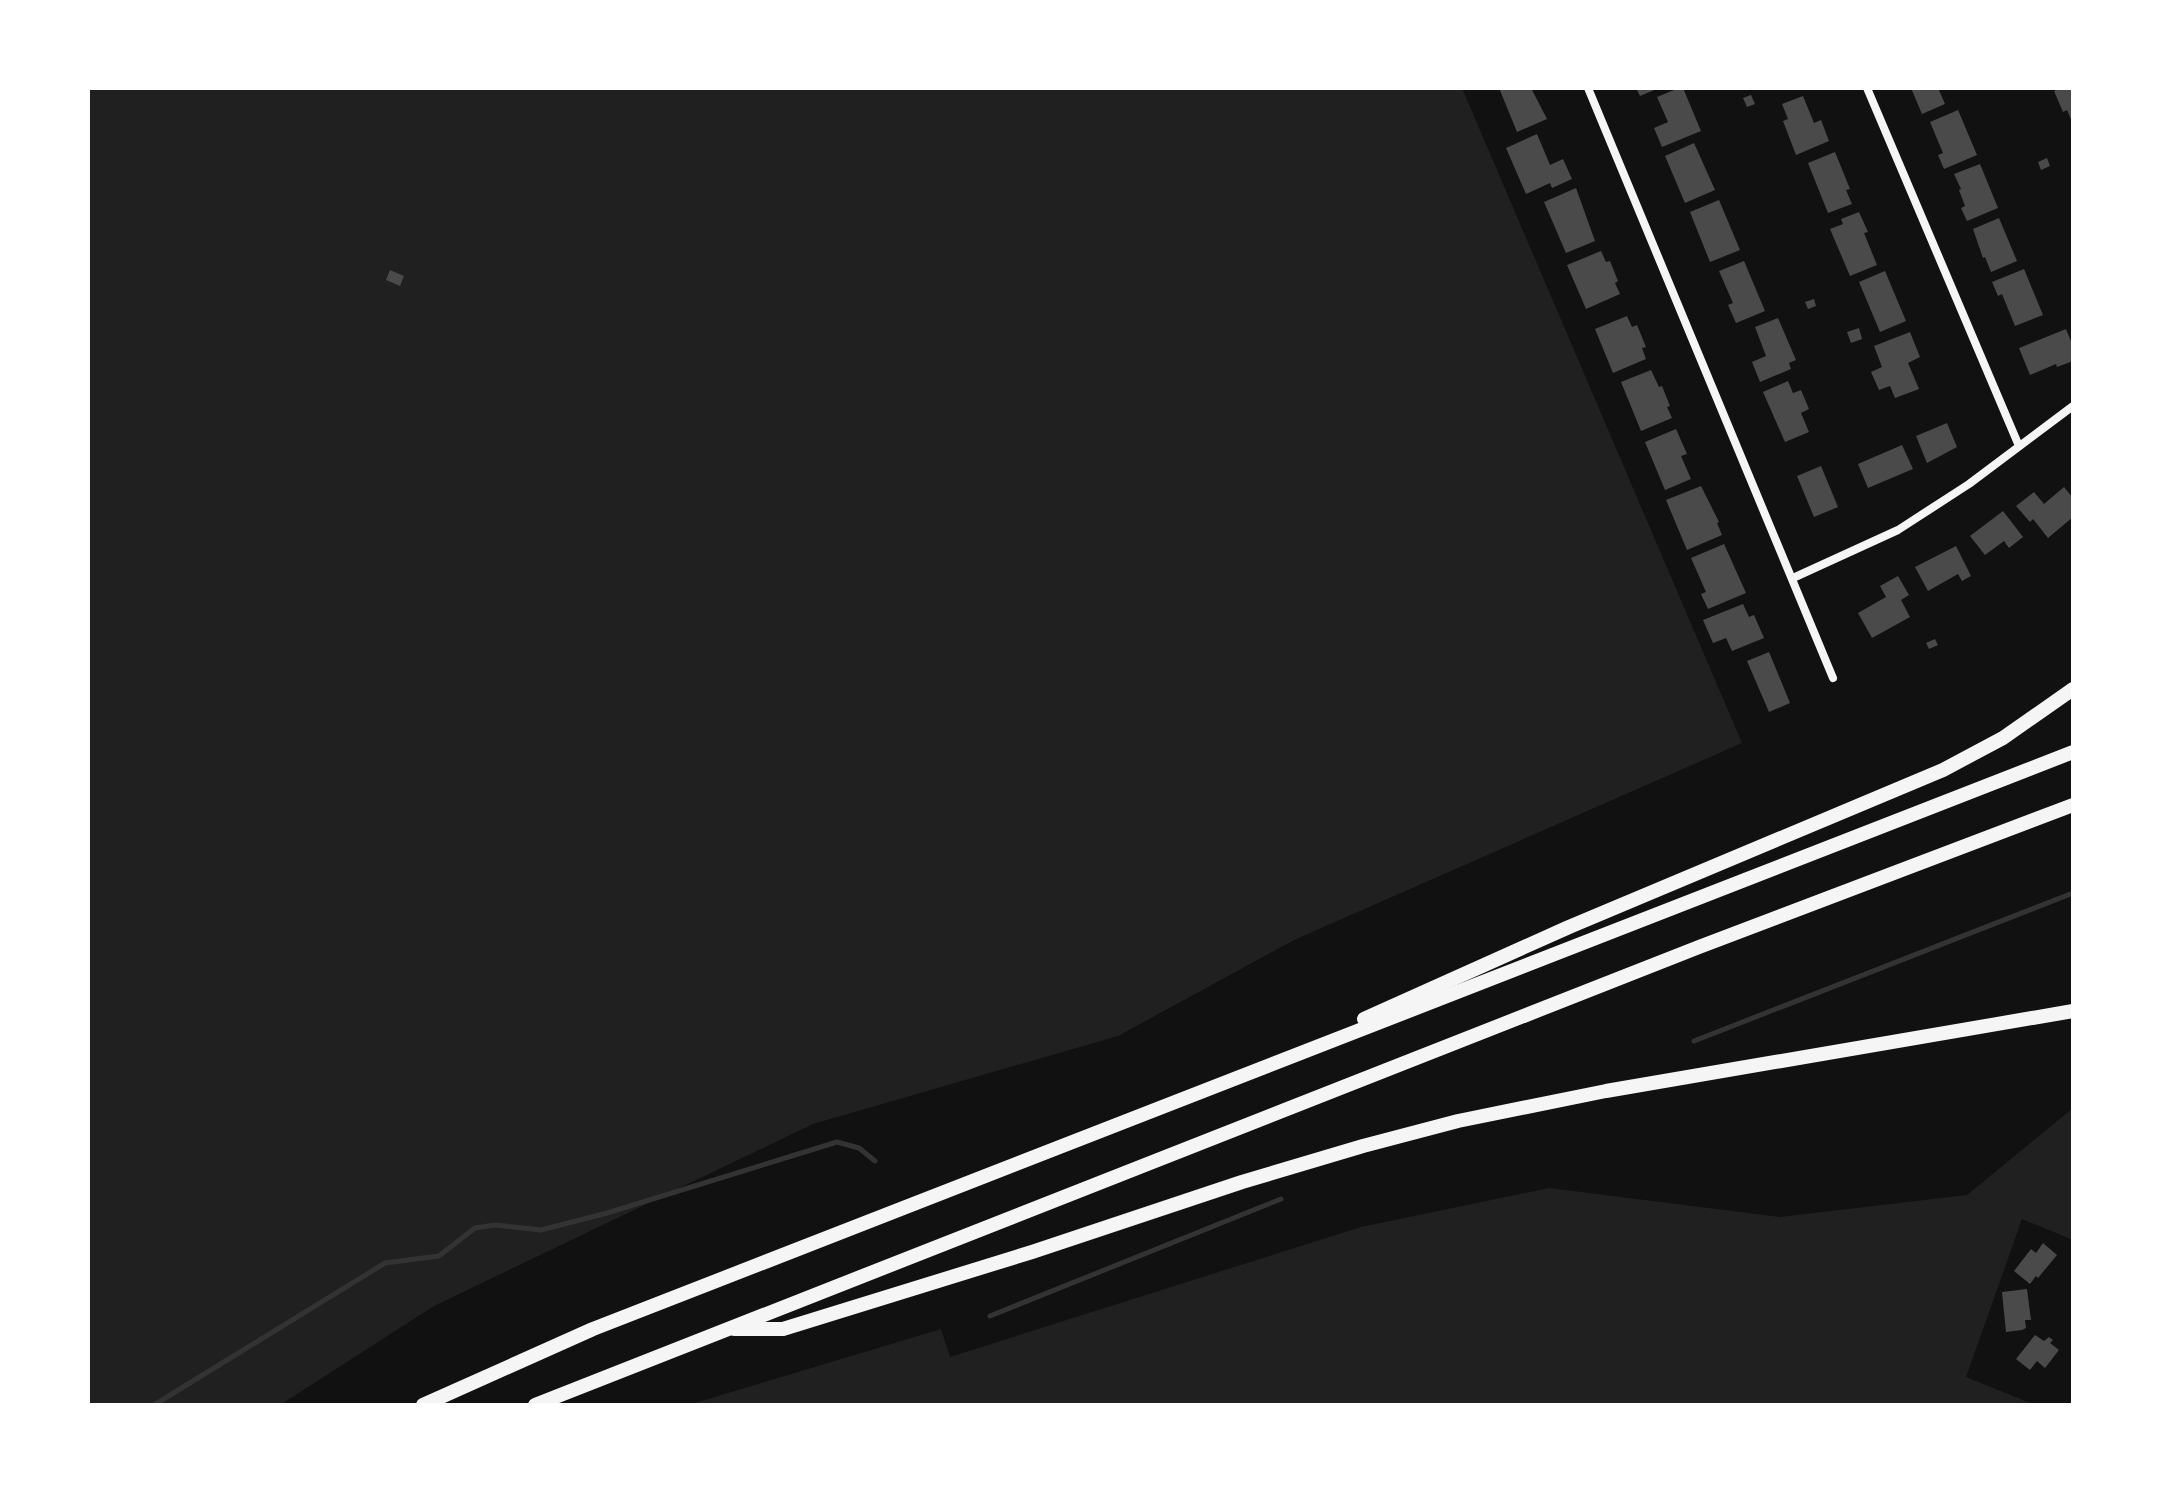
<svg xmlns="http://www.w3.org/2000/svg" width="2161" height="1493" font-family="'Golos Text',sans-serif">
<rect width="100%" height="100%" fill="#111"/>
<g fill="#202020">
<polygon points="88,88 1462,88 1742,743 1294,940 1118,1036 813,1124 434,1306 280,1405 88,1405"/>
<polygon points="2073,1108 2073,1240 2022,1219 1966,1377 2035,1405 688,1405 941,1329 950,1357 1361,1227 1549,1188 1780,1217 1967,1195"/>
</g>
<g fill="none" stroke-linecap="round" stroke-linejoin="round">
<g stroke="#333" stroke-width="5">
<polyline points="1694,1041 2073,893"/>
<polyline points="990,1316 1281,1199"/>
<polyline points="154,1405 385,1263 439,1256 475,1228 495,1225 541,1230 607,1213 837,1142 859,1148 875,1161"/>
</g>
</g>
<g fill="#4a4a4a">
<polygon points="1499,88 1531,88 1547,119 1517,132"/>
<polygon points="1636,88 1659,88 1640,96"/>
<polygon points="1679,88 1683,88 1701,131 1662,147 1654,128 1668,122 1657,97"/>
<polygon points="1911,88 1938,88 1945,104 1922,114"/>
<polygon points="2061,88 2073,88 2073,124 2067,110 2063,112 2054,91"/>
<polygon points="1751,95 1755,104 1747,107 1743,98"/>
<polygon points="1803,96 1814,123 1821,120 1829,141 1796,155 1783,121 1788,119 1782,104"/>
<polygon points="1958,110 1977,155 1944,169 1938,155 1943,153 1930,122"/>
<polygon points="1537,134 1550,165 1563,159 1572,179 1552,188 1550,183 1526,194 1506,148"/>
<polygon points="1694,143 1715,190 1685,203 1665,156"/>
<polygon points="1835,152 1850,189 1846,190 1852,204 1828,213 1808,163"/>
<polygon points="2047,158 2050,166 2041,170 2038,162"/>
<polygon points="1980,164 1998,208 1967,221 1961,208 1965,206 1959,190 1961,189 1954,174"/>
<polygon points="1576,188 1595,241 1566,253 1544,202"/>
<polygon points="1719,200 1740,250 1710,262 1690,212"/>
<polygon points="1859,212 1868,232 1864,233 1877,265 1850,276 1830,229 1843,224 1841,219"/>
<polygon points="1999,218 2017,261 1991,272 1985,257 1983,258 1973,229"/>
<polygon points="1601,251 1606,262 1610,261 1618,281 1615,283 1620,294 1586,309 1567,265"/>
<polygon points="1744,261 1765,311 1736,323 1728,305 1733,303 1719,271"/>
<polygon points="2024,269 2043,315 2015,326 2002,294 1998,296 1992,282"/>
<polygon points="390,270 404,276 400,286 386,280"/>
<polygon points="1885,271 1906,321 1880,332 1859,282"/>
<polygon points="1814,299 1816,306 1808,309 1805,302"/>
<polygon points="1627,316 1632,327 1637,325 1646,347 1642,348 1646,359 1613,373 1595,329"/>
<polygon points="1778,318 1796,360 1789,363 1791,369 1760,382 1752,362 1766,356 1755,327"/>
<polygon points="1859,328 1862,339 1851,343 1847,332"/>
<polygon points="2066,329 2073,346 2073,361 2057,367 2056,364 2030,375 2019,348"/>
<polygon points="1910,332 1920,357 1908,363 1919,389 1895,398 1890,386 1879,390 1871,372 1882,367 1874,346"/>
<polygon points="1651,370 1659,387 1662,386 1670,406 1667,407 1672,418 1641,431 1621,382"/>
<polygon points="1788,381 1793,393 1801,390 1809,409 1801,413 1809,432 1785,442 1763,392"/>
<polygon points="1947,423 1957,447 1927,463 1916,436"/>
<polygon points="1676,429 1687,454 1681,456 1691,479 1665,490 1645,442"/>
<polygon points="1902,445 1913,469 1868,488 1858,464"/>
<polygon points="1821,466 1838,507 1814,517 1797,476"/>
<polygon points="1701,486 1719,522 1717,523 1722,535 1687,550 1666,500"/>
<polygon points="2064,487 2073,498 2073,517 2048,538 2033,519 2030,522 2016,506 2034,492 2044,504"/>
<polygon points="2003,511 2023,537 2009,548 2004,541 1985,555 1970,536"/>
<polygon points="1724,544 1746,593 1708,609 1701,594 1706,592 1691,558"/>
<polygon points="1956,546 1971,576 1962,581 1958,574 1928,591 1915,567"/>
<polygon points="1898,576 1909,595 1901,600 1910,617 1872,638 1858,613 1886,597 1880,586"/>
<polygon points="1743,604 1749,617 1754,615 1764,638 1732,651 1726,638 1713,643 1703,620"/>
<polygon points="1935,639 1938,645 1929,649 1926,643"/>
<polygon points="1769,652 1790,703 1769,712 1747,661"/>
<polygon points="2043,1243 2057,1255 2038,1278 2036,1276 2030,1284 2014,1271 2031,1249 2036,1253"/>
<polygon points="2027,1289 2031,1320 2025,1320 2026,1328 2022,1330 2006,1332 2002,1292"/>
<polygon points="2035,1335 2044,1341 2049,1337 2053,1340 2050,1343 2059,1350 2045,1368 2037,1361 2030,1370 2016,1359"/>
</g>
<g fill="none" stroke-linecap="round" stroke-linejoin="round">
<g stroke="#f5f5f5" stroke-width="8">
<polyline points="1588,88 1833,678"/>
<polyline points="1867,88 2019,446"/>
<polyline points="1793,578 1898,530 1969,484 2073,406"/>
</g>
<g stroke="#f5f5f5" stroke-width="14">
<polyline points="1364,1019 1569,927 1943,770 2003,738 2073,689"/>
<polyline points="734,1329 783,1329 1032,1252 1242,1182 1363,1146 1458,1121 1606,1091 2073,1011"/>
<polyline points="423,1405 593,1329 2073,752"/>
<polyline points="535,1405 1699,947 2073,805"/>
</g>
</g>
<rect width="2161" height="1493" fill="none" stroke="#ffffff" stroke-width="180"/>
</svg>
